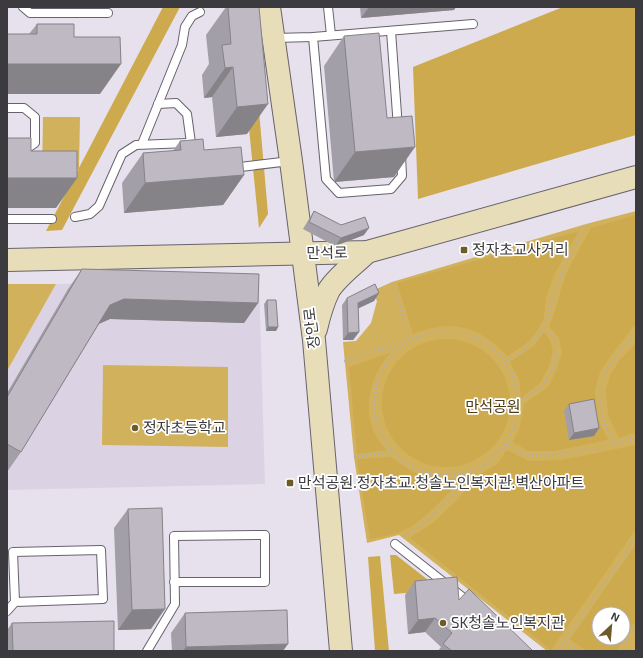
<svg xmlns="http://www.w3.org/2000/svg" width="643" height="658" font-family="'Exo 2','Noto Sans KR',sans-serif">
<rect width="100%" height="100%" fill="#e6e1ec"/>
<polygon fill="#dbd3e4" points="259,279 265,484 7,490 7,371 56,284"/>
<g fill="#d2b15c" fill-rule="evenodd">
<polygon points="43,117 80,117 79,169 42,169"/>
<path d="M636 211V651H547L399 535 367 543 354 457 343 342 356 341 371 323 377 301 372 291 392 282 586 224ZM599 614H623V638H599Z"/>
<polygon points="7,284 56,284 7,371"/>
<polygon points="103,365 228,367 228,447 102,445"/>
</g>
<g fill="#cdaa4d" fill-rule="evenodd">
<polygon points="163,7 180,7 62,230 46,231"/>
<polygon points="250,7 268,214 259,228 237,9"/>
<polygon points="563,7 636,7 636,135 418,199 413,67"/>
<path d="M636 215V323L610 357 600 372 595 389 597 417 608 440 554 451H528L513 442 520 427 524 404 548 387 557 369 562 352 559 338 549 326C557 310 559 292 566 275 573 259 583 243 591 228Z"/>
<path d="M579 231 555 273 546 297 544 318 535 334 528 342 508 356C477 326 454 319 413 334L397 283Z"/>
<polygon points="544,332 550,340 553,352 549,366 540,383 521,398 519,379 510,362 534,346"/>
<circle cx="446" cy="403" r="64"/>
<polygon points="636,343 636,432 619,438 608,415 606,389 610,376 619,361"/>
<path d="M390 353C371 375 362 407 375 434 378 440 382 445 386 450L357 454 349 367Z"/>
<polygon points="636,445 636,529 551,650 410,538 434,522 458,499 475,477 496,465 507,450 529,461 562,460"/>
<path d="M391 457C414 475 433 484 463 478 447 495 421 524 400 532 391 536 379 537 370 539L357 459Z"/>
<path d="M636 544V620L616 651H586L570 639ZM599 614H623V638H599Z"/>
<polygon points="390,555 396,555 441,590 394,594"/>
<polygon points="380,556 389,651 375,651 368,557"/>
</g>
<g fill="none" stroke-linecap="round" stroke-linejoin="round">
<defs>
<g id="lane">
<polyline points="23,7 30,13 108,13"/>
<polyline points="328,7 331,35"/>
<polyline points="391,31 398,128"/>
<polyline points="313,37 326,179 339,193 391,189 402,176 401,155"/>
<polyline points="274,38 313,37 473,24"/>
<polyline points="158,104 176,103 187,114 191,143 197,147"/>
<polyline points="7,108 24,108 35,117 35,143 25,150 7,151"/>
<polyline points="142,144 182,45 185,27 192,16 200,12"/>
<polyline points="232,168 290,161"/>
<polyline points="75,217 90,214 99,206 122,154 136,145 188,143"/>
<polyline points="7,219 52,219"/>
<polyline points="395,544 470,603"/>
<polyline points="7,611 15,602 103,599 101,550 13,552 15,602"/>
<polyline points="147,651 175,604 174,536 265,535 265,582 174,582"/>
</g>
<g id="secondary">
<polyline points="269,7 291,161 314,340 341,651"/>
<polyline points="7,260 367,252 636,177"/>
<path d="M316 329C319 316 323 302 329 290 338 276 355 264 367 252"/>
</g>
</defs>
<use href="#lane" stroke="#67636c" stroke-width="10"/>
<use href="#secondary" stroke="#67636c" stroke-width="24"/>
<g stroke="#b2aeb7" stroke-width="2.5" stroke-dasharray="1 3" stroke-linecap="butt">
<circle cx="446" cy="403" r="72"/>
<polyline points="506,360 518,354 532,343 541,331 549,315 553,297 562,272 586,224"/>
<polyline points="344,361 411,339 392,282"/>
<polyline points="519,402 543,385 553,368 557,352 554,338 543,327"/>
<polyline points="614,443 602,417 600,389 603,376 612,361 636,332"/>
<polyline points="506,445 527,455 548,455 595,449 636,438"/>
<polyline points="354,457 392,452"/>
<path d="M404 537C431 519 452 497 472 471"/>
<polyline points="564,641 579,651"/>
<polyline points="557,651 636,539"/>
<polyline points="620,651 636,626"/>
</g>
<use href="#lane" stroke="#fff" stroke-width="8"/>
<use href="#secondary" stroke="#e8ddb9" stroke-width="22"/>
</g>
<g fill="#a39fa8">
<polygon points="226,7 259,7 247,134 216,137 212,97 204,98 202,75 209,64 206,35"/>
<polygon points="360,7 456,7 454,10 361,18"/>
<polygon points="37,24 74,37 100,94 29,34"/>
<polygon points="344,36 387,118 394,177 334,182 324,66"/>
<polygon points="180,141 204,150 244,175 223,205 124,213 122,183 143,153 173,151"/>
<polygon points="314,211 341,225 364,235 335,246 303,229 309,219"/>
<polygon points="82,269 258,303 244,323 110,319 99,324 21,452 7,472 7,393 68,289"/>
<polygon points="379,293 374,301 358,308 359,332 353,340 343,340 342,305 347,298"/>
<polygon points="267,300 278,327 276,331 266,331 264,304"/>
<polygon points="569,404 599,428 594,436 569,440 564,411"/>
<polygon points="128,509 151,629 118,630 114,528"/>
<polygon points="415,581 459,600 533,651 438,651 441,647 425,632 408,634 405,595"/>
<polygon points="185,613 283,651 172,651 171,633"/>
<polygon points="12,623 114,651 7,651 7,630"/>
</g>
<g fill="#858288">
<polygon points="369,7 456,7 454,10 361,18"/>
<polygon points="7,64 121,64 100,94 7,94"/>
<polygon points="233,67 212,97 204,98 225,68"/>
<polygon points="268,104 247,134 216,137 237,107"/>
<polygon points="415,147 394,177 334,182 355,152"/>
<polygon points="244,175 223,205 124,213 145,183"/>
<polygon points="7,178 77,178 56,208 7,208"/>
<polygon points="369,228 364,235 335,246 341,238"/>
<polygon points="379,293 374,301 353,311 358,303"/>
<polygon points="124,299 258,303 244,323 110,319 96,325 110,305"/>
<polygon points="268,327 278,327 276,331 266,331"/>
<polygon points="359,332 353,340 343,340 348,333"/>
<polygon points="599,428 594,436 569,440 574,433"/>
<polygon points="165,609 151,629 118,630 132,610"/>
<polygon points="435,618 425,632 408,634 418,620"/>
<polygon points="288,644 283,651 183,651 186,647"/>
</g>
<g fill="#beb9c3" stroke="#858288">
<polygon points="228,7 259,7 268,104 237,107 233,67 225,68 222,45 231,44"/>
<polygon points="37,24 74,24 74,37 120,37 121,64 7,64 7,34 37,34"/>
<polygon points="379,33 387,118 412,116 415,147 355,152 344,36"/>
<polygon points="7,138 31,138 31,151 77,151 77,178 7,178"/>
<polygon points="203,139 204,150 241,147 244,175 145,183 143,153 181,150 180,141"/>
<polygon points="314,211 341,225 365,217 369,228 341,238 309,222"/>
<polygon points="82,269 259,274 258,303 124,299 110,305 21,452 7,444 7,397"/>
<polygon points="375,284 379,293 358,303 359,332 348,333 347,298"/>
<polygon points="267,300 276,300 278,327 268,327"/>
<polygon points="594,399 599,428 574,433 569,404"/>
<polygon points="162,508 165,609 132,610 128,509"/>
<polygon points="457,577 459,600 469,589 533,651 452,651 443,644 452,633 435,618 418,620 415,581"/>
<polygon points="287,610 288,644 186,647 185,613"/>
<polygon points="114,621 114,651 13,651 12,623"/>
</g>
<g fill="#6d5b29" stroke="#fff" stroke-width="1.5">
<rect x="460" y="246" width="8" height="8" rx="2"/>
<circle cx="135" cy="428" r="4"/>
<rect x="286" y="479" width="8" height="8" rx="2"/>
<circle cx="443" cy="623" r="4"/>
</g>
<g text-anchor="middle" stroke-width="3.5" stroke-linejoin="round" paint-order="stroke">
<g font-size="15" fill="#3b3a3e" stroke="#fff" text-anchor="start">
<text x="472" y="255">정자초교사거리</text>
<text x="143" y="433">정자초등학교</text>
<text x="298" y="488">만석공원.정자초교.청솔노인복지관.벽산아파트</text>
<text x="451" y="628">SK청솔노인복지관</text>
</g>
<g font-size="15" fill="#3b3a3e" stroke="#fff">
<text transform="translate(327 253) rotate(-1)" y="5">만석로</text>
<text transform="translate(312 328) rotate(-97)" y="5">장안로</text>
</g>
<g font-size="15" fill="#4b3d15" stroke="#fff">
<text x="493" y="412">만석공원</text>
</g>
</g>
<rect width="643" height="658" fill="none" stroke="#3b3a3e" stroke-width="16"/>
<g transform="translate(611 626) rotate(26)"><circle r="19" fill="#ffffff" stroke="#b1b0b2"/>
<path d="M0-3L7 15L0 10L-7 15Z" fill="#6d5b29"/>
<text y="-6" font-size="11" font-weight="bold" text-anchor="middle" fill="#3b3a3e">N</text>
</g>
</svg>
